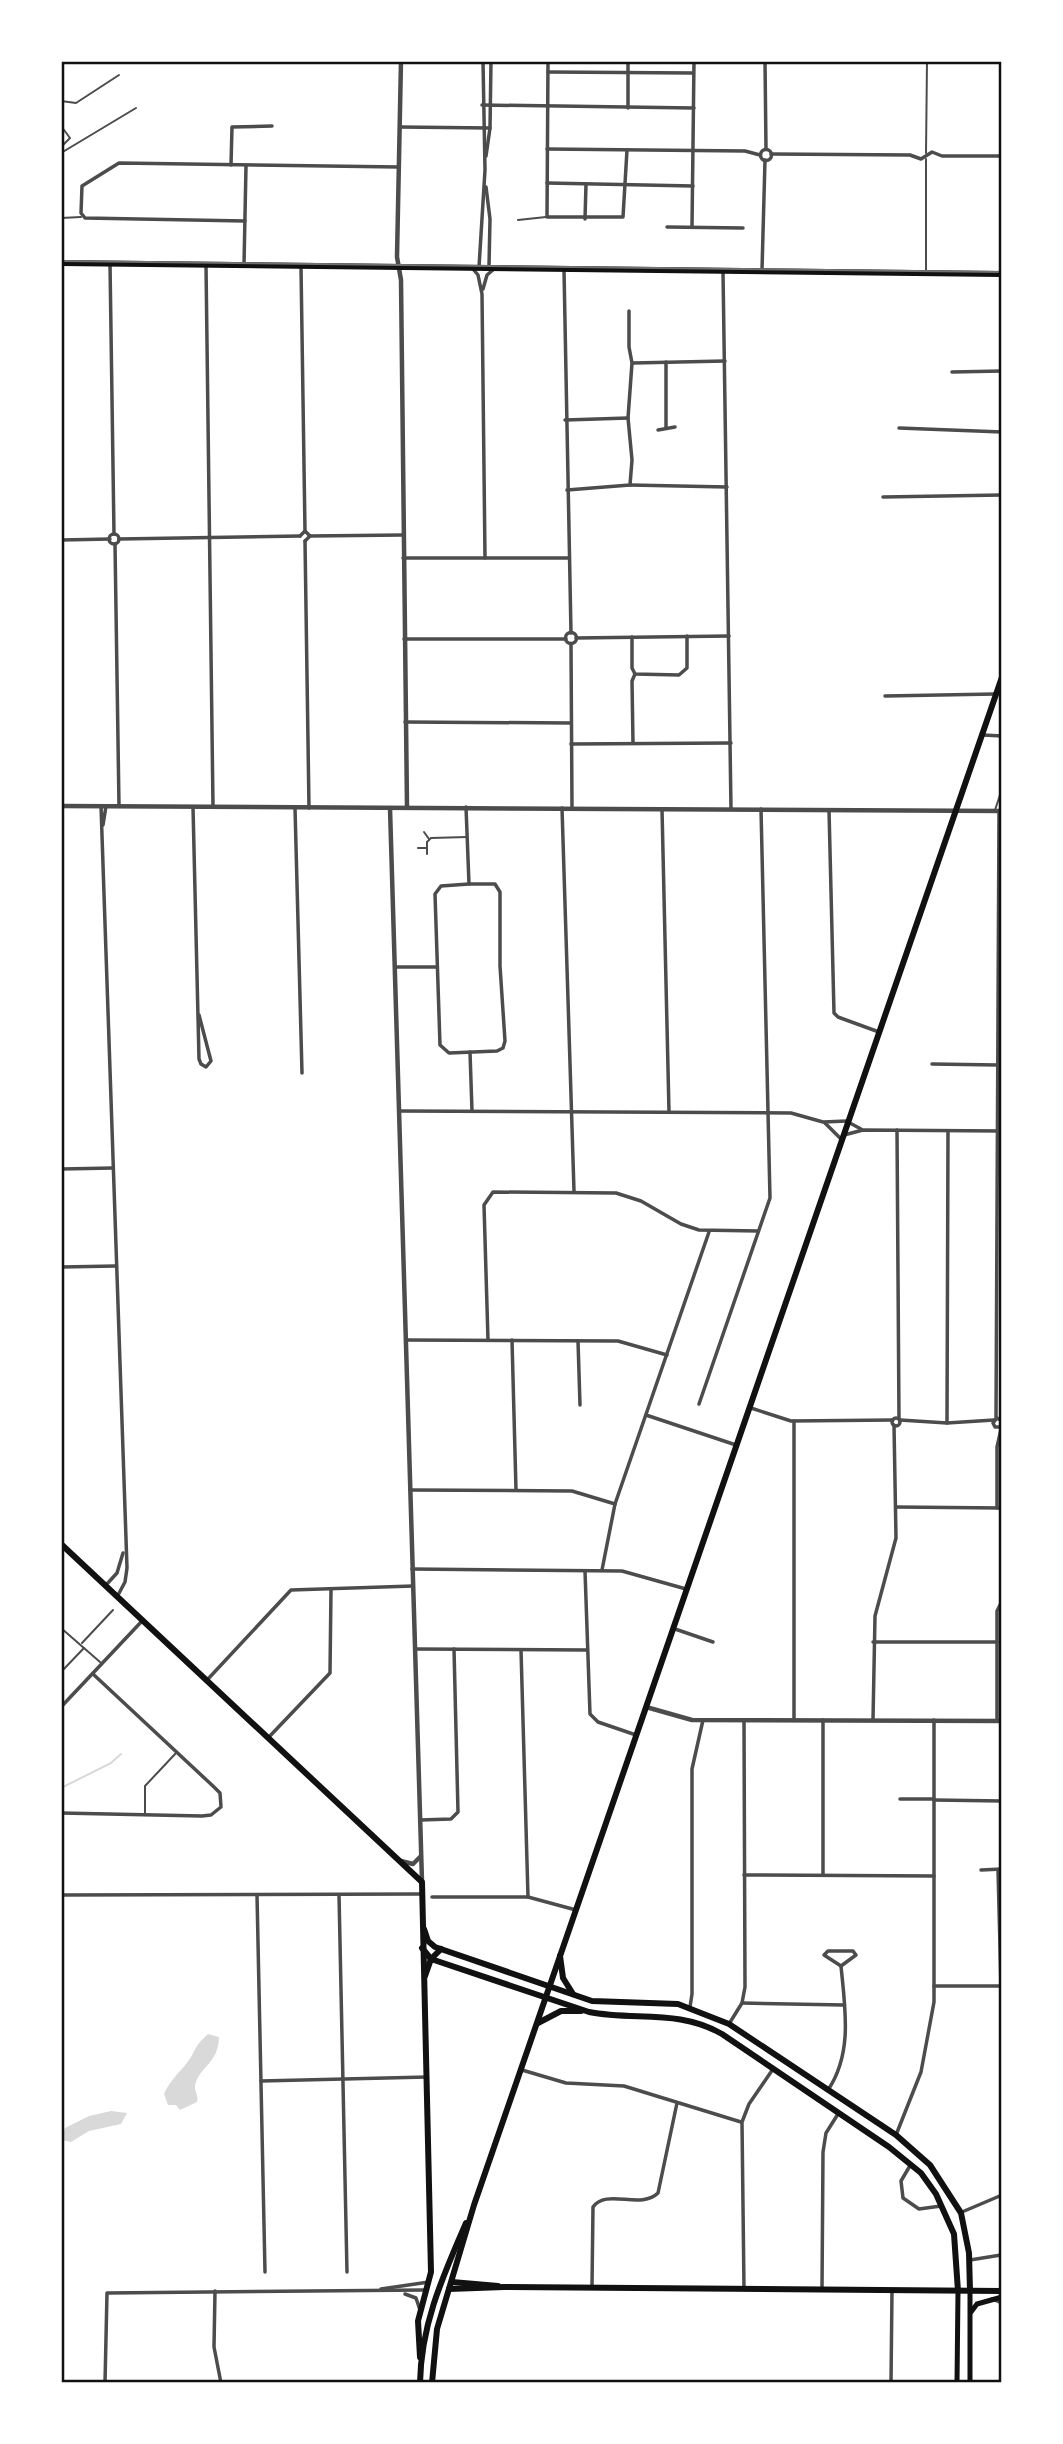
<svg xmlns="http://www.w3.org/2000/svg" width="1063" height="2444" font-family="Helvetica,sans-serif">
<rect width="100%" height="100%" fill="#fff"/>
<g fill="#d9d9d9">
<path d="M208 2034 219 2037C218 2065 199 2066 195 2086 194 2092 199 2095 197 2102L180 2110 176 2105H168L164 2094C170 2079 183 2070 191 2057 198 2045 196 2045 208 2034Z"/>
<polygon points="111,2111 127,2113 121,2124 89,2131 71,2142 61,2140 65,2128 89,2116"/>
</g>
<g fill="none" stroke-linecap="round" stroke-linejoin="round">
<polyline stroke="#d9d9d9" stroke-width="2" points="61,1788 111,1763 121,1754"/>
<g stroke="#4c4c4c" stroke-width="2">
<polyline points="61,101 76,103 119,75"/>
<polyline points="61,126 70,138 61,147"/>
<polyline points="61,153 136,108"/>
<polyline points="926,153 927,61"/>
<polyline points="61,218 81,217"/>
<polyline points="518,220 546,217"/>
<polyline points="926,272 926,159"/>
<polyline points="995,810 1002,789"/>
<polyline points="424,832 429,839"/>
<polyline points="418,848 427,848"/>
<polyline points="427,854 427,842 431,838 467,837"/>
<polyline points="61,1628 100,1662"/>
<polyline points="82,1643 113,1610"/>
<polyline points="61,1672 84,1648"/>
<polyline points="145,1815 145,1786 176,1753"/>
</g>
<g stroke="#4c4c4c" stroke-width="3.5">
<polyline points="548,61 547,217 623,217 627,150"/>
<polyline points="765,61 766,149"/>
<polyline points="548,72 693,73"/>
<polyline points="482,105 694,108"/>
<polyline points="628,108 628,61"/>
<polyline points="400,127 490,128"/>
<polyline points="547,149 745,151 760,155"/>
<circle cx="766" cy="155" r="5.5"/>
<polyline points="771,154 910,155 921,159 932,152 942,156 1002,156"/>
<polyline points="486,156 490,128 491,61"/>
<polyline points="231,165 232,127 272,126"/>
<polyline points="547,183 693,186"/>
<polyline points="486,187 490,219 489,267"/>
<polyline points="585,219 586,184"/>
<polyline points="245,221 85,218 81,213 82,186 119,163 399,167"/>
<polyline points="667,227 743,228"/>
<polyline points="692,227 694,61"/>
<polyline points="110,263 114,534"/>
<polyline points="206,265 213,807"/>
<polyline points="244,265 246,166"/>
<polyline points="301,267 305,531"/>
<polyline points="479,267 485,170 483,61"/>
<polyline points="473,269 478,275 482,294 485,558"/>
<polyline points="564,270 571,633"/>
<polyline points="762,270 765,160"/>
<polyline points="723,272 731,809"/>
<polyline points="483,289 487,275 494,269"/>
<polyline points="666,362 666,427"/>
<polyline points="633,363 725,361"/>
<polyline points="952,372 1002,371"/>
<polyline points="565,420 628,418"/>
<polyline points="899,428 1002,432"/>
<polyline points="658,430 675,427"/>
<polyline points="630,485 727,487"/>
<polyline points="567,490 630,485 632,460 628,418 632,363 629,347 629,311"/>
<polyline points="883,497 1002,495"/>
<circle cx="114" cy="539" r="5"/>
<polyline points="300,536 305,531 310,536"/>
<polyline points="119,539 300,536"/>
<polyline points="61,540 110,539"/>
<polyline points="305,541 309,808"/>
<polyline points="305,541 310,536 403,535"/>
<polyline points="115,544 119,806"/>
<polyline points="403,558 569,558"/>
<circle cx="571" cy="638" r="5.5"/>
<polyline points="632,637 632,668 635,674 679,675 687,668 687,636"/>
<polyline points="576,638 729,636"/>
<polyline points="404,639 566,639"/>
<polyline points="571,644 572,808"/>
<polyline points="885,696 995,694"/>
<polyline points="405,722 571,723"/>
<polyline points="983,735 1002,736"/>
<polyline points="633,743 632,681 635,674"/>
<polyline points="571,744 731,743"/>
<polyline points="101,806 127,1568 125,1582 117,1597"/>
<polyline points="193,807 199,1059 201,1064 206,1067 211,1061 199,1015"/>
<polyline points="466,807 469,884"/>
<polyline points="295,808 302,1073"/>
<polyline points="562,808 574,1191"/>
<polyline points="662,809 669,1112"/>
<polyline points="829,810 834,1013 838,1017 879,1032"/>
<polyline points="103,825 106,806"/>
<polygon points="469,884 495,884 500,892 500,966 505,1041 503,1048 497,1051 449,1053 440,1045 435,894 441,886"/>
<polyline points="395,967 437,967"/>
<polyline points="470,1052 472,1111"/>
<polyline points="932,1064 998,1065"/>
<polyline points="399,1111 791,1113 823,1122 847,1121"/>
<polyline points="848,1122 861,1129"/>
<polyline points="825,1123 842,1140"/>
<polyline points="897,1130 899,1419"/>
<polyline points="844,1135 863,1130 1002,1131"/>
<polyline points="61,1169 113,1168"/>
<polyline points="61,1267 116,1266"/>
<polyline points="406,1340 618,1341 667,1355"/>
<polyline points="488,1340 484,1205 493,1192 616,1193 641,1201 681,1224 699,1230 758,1231"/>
<polyline points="512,1340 516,1490"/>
<polyline points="578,1341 580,1405"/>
<polyline points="699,1404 770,1198 761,809"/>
<polyline points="751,1408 791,1421 893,1420"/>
<polyline points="646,1415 736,1445"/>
<circle cx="896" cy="1422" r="4"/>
<polyline points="996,1419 999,811"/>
<polyline points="900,1420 947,1423 994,1420"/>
<polyline points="947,1423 948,1131"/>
<polyline points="1001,1427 995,1427 993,1423 997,1418 1002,1421"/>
<polyline points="410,1490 572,1491 615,1504"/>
<polyline points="896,1507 1002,1508"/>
<polyline points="997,1508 997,1447 1002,1425"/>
<polyline points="412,1569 622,1571 686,1589"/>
<polyline points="602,1570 615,1504 709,1232"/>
<polyline points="585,1571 590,1714 598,1722 636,1735"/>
<polyline points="106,1585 117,1573 123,1553"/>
<polyline points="675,1629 713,1642"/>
<polyline points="873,1642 997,1642"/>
<polyline points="415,1649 587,1650"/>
<polyline points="521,1650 528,1897"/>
<polyline points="208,1679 291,1590 413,1586"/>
<polyline points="61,1707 143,1620"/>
<polyline points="794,1720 794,1421"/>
<polyline points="823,1720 823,1875"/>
<polyline points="873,1720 875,1616 896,1538 894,1425"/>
<polyline points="997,1721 997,1611 1002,1601"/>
<polyline points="268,1738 330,1673 331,1590"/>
<polyline points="900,1799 934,1799"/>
<polyline points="934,1800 1002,1801"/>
<polyline points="61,1813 202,1816 211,1815 221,1807 220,1793 214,1787 93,1674"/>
<polyline points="420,1820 451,1819 458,1812 454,1649"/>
<polyline points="981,1870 1002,1869"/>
<polyline points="998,1870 1001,1986"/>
<polyline points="744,1875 934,1876"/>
<polyline points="61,1895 422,1894"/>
<polyline points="257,1895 265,2272"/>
<polyline points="339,1895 347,2272"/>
<polyline points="432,1897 528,1897 576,1910"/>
<polygon points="853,1951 856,1955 841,1966 824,1955 828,1951"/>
<polyline points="934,1986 1002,1986"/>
<polyline points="742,2003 844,2005"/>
<polyline points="690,2007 692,1994 692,1769 703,1720"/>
<polyline points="729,2024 742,2003 745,1987 744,1720"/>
<polyline points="522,2070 566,2083 624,2086 741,2122"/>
<polyline points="261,2081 427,2077"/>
<path d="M828 2090C853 2053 845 2008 841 1966"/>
<polyline points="896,2135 921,2072 934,2002 934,1720"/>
<polyline points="911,2164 901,2181 903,2198 919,2209 941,2206"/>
<polyline points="962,2212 1002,2195"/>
<polyline points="970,2260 1001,2255"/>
<path d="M592 2286 593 2207C606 2188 641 2210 658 2193L677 2103"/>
<polyline points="381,2289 429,2282"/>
<polyline points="744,2289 742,2122 749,2104 773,2069"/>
<polyline points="822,2290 823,2152 826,2133 838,2114"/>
<polyline points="215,2291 214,2347 221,2383"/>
<polyline points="405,2294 416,2298 420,2310"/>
<polyline points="992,2299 1002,2303"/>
<polyline points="105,2383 107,2293 424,2290"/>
<polyline points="891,2383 892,2290"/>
</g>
<g stroke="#4c4c4c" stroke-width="4.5">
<polyline points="401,61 397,257 401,280 407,807"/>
<polyline points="61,806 1002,811"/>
<polyline points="390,808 422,1881"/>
<polyline points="646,1707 692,1720 1002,1721"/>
<polyline points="401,1861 413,1864 420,1857"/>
</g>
<g stroke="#111" stroke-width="5">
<polyline points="971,2312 977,2304 1002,2297"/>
<polyline points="957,2383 958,2291"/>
<polyline points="970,2383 970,2291"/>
</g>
<g stroke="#111" stroke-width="6">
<polyline points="61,263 1002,274"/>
<polyline points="61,1544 422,1882 431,2272 418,2321 420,2357"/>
<polyline points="424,1929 428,1941 435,1947 592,2001 678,2004 729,2024 896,2135 930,2165 961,2213 969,2253 970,2291"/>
<path d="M422 1948 431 1959 589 2012C635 2021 679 2009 722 2034L889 2147 921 2173 936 2194 954 2234 958 2291"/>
<polyline points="560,1956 563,1978 573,1994"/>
<polyline points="425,1976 431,1959 441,1949"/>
<polyline points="538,2023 561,2011 581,2011"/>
<polyline points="452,2282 498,2286"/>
<polyline points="449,2289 504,2287 1002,2291"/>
</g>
<g stroke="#111" stroke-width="6">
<path d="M420 2383C421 2324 443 2276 466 2223"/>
<polyline points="432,2383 437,2329 474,2205 1002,677"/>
</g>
<polyline stroke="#707070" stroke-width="2" points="61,261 1002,272"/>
</g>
<rect width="1063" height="2444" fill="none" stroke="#ffffff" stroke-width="126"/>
<rect x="63" y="63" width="937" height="2318" fill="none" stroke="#111" stroke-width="2.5"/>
</svg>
